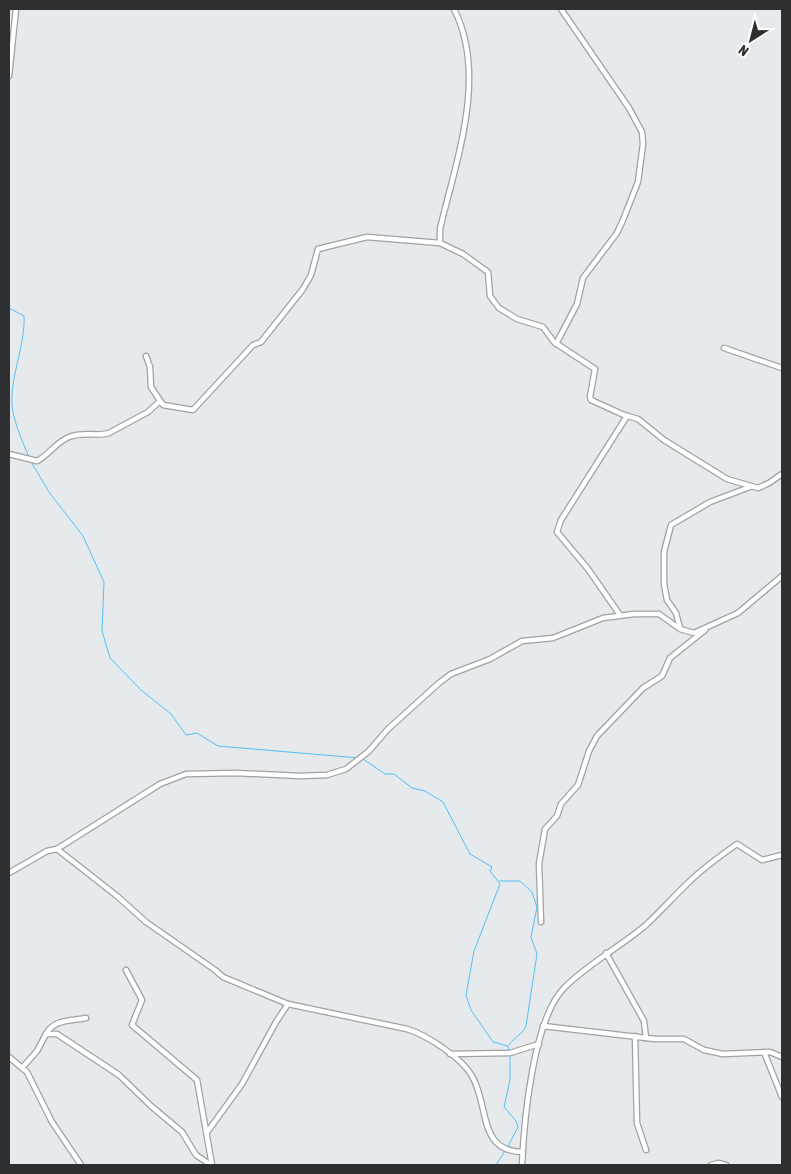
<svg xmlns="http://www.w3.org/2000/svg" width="791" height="1174" font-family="'Asap Condensed',sans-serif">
<rect width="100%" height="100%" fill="#e6eaec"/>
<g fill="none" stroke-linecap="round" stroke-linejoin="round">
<g stroke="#53c1f7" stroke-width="1">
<path d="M9 308 24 316C26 345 7 384 13 412 16 427 23 443 29 457"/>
<polyline points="30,460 49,492 83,536 104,582 102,631 110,658 141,690 171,714 186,735 197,733 218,746 359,758"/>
<polyline points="363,759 385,774 394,774 412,788 425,791 443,802 470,854 492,867 490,871 500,884 474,951 466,995 471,1010 493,1042 508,1046 509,1051"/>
<path d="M499 881H520L532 892 537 907 531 937 537 954 526 1026C522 1035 514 1037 509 1045"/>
<polyline points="507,1148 518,1127 516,1121 504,1107 510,1080 510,1055"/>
<polyline points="496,1165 505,1151"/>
</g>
<defs>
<g id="minor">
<path d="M454 9C488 76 456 160 440 229V243L463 254 488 272 490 296 499 308 517 319 543 327 554 342 595 369 590 397 591 400 624 415 638 419 664 440 727 479 758 488 769 483 782 474"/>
<polyline points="9,76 16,9"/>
<polyline points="556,344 577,304 583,278 617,233 623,220 638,182 643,144 642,132 629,108 561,9"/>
<polyline points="724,348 782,368"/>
<polyline points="146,356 150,367 151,387 163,405 193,410 253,345 261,342 303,289 311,275 318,249 367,237 440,243"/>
<path d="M9 454 37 461C49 455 56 442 69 437 83 431 96 437 109 433L148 412 160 401"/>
<polyline points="620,615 588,569 557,532 561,520 627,416"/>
<polyline points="680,628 676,613 667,600 664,584 664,552 671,525 710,502 750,487"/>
<path d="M57 849 117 896 146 922 215 970 223 977 288 1004 407 1029C427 1035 462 1058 472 1076 490 1107 477 1151 523 1152"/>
<polyline points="9,873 47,851 57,849 160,784 186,774 236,773 300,776 327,775 346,769 369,751 388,729 439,683 451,674 490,659 522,641 553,638 603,618 634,614 659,614 680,629 694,633 738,613 782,576"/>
<polyline points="541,922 539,864 545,829 557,816 561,804 578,785 589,751 597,736 643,688 662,676 670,658 705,630"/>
<polyline points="606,953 644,1021 646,1038"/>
<polyline points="126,970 142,1000 132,1025 197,1080 212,1165"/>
<polyline points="543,1026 655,1039 684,1039 704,1050 723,1054 770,1052 782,1057"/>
<path d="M46 1034C54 1019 71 1021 86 1018"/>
<polyline points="635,1036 637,1123 646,1150"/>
<polyline points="764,1052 782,1097"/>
<polyline points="450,1054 510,1053 539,1044"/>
<polyline points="9,1057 27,1072 52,1122 81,1165"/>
<polyline points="22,1068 37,1051 46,1034 57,1034 119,1075 151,1106 182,1132 196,1155 211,1165"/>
<polyline points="208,1131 242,1084 276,1022 288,1004"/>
<path d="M522 1165C524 1121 533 1018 565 987 589 963 620 947 646 925 661 911 674 896 689 882 703 868 720 856 737 844L762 860 782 855"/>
<polyline points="711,1165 718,1163 726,1165"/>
</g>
</defs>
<use href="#minor" stroke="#9ea2a4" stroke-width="7"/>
<use href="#minor" stroke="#fff" stroke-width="4.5"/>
</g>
<rect width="791" height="1174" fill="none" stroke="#2e2f30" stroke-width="20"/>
<g transform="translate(751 40) rotate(216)" stroke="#ffffff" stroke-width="4" paint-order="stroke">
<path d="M0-4L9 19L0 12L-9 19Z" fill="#2e2f30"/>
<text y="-8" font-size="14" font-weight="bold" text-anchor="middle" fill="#2e2f30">N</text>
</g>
</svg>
